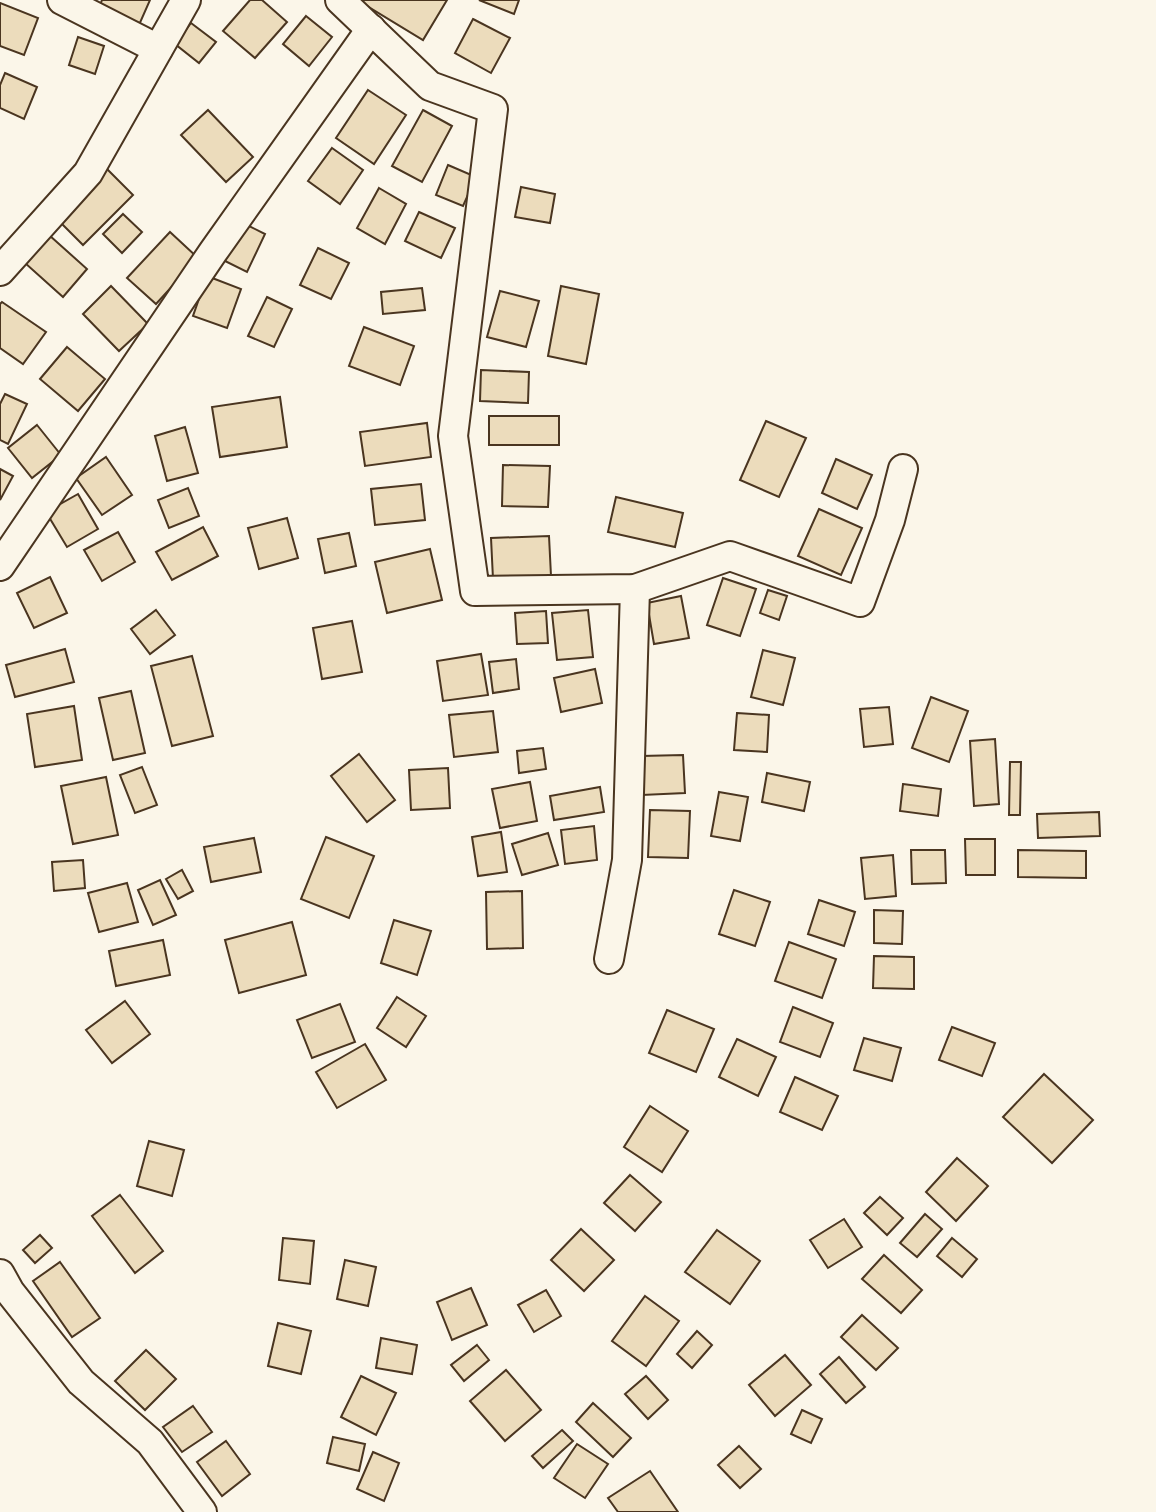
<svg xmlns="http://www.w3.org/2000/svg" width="1156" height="1512" font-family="Cabin,sans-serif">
<rect width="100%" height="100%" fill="#fbf6e9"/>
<g fill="#ecdcbc" stroke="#4a3520" stroke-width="2">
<polygon points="102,0 150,0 139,25 99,8"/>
<polygon points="250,0 262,0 287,22 255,58 223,31"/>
<polygon points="357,0 447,0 423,40"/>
<polygon points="479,0 519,0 514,14"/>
<polygon points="0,3 38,18 24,55 0,46"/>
<polygon points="306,16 332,37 309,66 283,44"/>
<polygon points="473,19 510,38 491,73 455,53"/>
<polygon points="191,23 216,42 199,63 175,44"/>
<polygon points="78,37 104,46 95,74 69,65"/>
<polygon points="5,73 37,87 24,119 0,108 0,85"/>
<polygon points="368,90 406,115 374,164 336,138"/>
<polygon points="208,110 253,157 226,182 181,135"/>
<polygon points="423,110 452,126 422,182 392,166"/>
<polygon points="332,148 363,170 340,204 308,181"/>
<polygon points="448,165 476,177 463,206 436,195"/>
<polygon points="104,166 133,195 83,245 54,216"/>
<polygon points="521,187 555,194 550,223 515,217"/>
<polygon points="379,188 406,204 385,244 357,228"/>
<polygon points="419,212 455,228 441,258 405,241"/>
<polygon points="123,214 142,232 122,253 103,234"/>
<polygon points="243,223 265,234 247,272 225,261"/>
<polygon points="170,232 198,258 156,304 127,278"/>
<polygon points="49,235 87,269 63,297 25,263"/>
<polygon points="318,248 349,263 331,299 300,285"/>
<polygon points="207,276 241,289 227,328 193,316"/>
<polygon points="111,286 148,324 119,351 83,314"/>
<polygon points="561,286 599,294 586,364 548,356"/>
<polygon points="422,288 425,310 383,314 381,292"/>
<polygon points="500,291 539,301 526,347 487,337"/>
<polygon points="267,297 292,309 274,347 248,336"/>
<polygon points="2,302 46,332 23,364 0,348 0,304"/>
<polygon points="364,327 414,346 400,385 349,366"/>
<polygon points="67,347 105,379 78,411 40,379"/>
<polygon points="481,370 529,372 528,403 480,401"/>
<polygon points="5,394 27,404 8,444 0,440 0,404"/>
<polygon points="280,397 287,447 220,457 212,407"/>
<rect x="489" y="416" width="70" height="29"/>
<polygon points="766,421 806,438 779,497 740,480"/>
<polygon points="427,423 431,457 365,466 360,432"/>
<polygon points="37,425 61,455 32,478 8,448"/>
<polygon points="185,427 198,473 167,481 155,436"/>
<polygon points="106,457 132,495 102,515 76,478"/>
<polygon points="836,459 872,475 857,509 822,493"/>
<polygon points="503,465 550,466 548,507 502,506"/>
<polygon points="0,469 13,476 0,500"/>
<polygon points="421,484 425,520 375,525 371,489"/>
<polygon points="188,488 199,516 169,528 158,500"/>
<polygon points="78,494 98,529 67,547 46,512"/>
<polygon points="616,497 683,513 675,547 608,532"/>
<polygon points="819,509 862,528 841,575 798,556"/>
<polygon points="287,518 298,558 259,569 248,528"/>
<polygon points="203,527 218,556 172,580 156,552"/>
<polygon points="118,532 135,562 102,581 84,550"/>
<polygon points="349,533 356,566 325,573 318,539"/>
<polygon points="549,536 551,576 493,579 491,538"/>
<polygon points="430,549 442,600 387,613 375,562"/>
<polygon points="50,577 67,613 34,628 17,593"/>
<polygon points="723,578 756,589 740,636 707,625"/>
<polygon points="768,590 787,596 779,620 760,613"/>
<polygon points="681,596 689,638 654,644 647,603"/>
<polygon points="156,610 175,635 150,654 131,629"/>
<polygon points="588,610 593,657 557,660 552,613"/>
<polygon points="546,611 548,643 517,644 515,613"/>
<polygon points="352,621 362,672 322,679 313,628"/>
<polygon points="65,649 74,682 15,697 6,665"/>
<polygon points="763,650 795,658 783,705 751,697"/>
<polygon points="481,654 488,695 443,701 437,661"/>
<polygon points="192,656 213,736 172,746 151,666"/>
<polygon points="516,659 519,689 493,693 489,662"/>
<polygon points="595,669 602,703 561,712 554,678"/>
<polygon points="131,691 145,753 113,760 99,698"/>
<polygon points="931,697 968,711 949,762 912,748"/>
<polygon points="74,706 82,760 35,767 27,714"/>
<polygon points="889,707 893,744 864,747 860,709"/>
<polygon points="493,711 498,752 454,757 449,715"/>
<polygon points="737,713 769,715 767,752 734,750"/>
<polygon points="995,739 999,804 974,806 970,741"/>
<polygon points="543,748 546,769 519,773 517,751"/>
<polygon points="359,754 395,800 367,822 331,776"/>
<polygon points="683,755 685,793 642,795 641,756"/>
<polygon points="1010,762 1021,762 1020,815 1009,815"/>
<polygon points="142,767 157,805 135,813 120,775"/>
<polygon points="448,768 450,808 411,810 409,770"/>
<polygon points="767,773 810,782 804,811 762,802"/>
<polygon points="106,777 118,835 73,844 61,786"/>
<polygon points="530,782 537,821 500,828 492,789"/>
<polygon points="903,784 941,789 938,816 900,811"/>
<polygon points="600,787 604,812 554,820 550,796"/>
<polygon points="719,792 748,797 740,841 711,836"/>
<polygon points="650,810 690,811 688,858 648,857"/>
<polygon points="1099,812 1100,836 1038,838 1037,814"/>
<polygon points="594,826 597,860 565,864 561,830"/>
<polygon points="501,832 507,872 478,876 472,837"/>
<polygon points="548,833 558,865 522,875 512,844"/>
<polygon points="326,837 374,856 349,918 301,899"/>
<polygon points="254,838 261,872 211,882 204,847"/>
<polygon points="965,839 995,839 995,875 966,875"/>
<polygon points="911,850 945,850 946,883 912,884"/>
<polygon points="1018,850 1086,851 1086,878 1018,877"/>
<polygon points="893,855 896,896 865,899 861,858"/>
<polygon points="83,860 85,888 54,891 52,862"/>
<polygon points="182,870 193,891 178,899 166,879"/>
<polygon points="160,880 176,915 153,925 138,890"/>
<polygon points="127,883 138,922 99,932 88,893"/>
<polygon points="734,890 770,902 755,946 719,934"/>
<polygon points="522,891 523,948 487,949 486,892"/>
<polygon points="819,900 855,912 844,946 808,934"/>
<polygon points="874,910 903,911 902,944 874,943"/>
<polygon points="394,920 431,931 417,975 381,963"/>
<polygon points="292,922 306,975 239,993 225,940"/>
<polygon points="163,940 170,975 116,986 109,951"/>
<polygon points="789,942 836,959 822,998 775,981"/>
<polygon points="874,956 914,957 914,989 873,988"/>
<polygon points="397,997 426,1016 406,1047 377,1028"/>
<polygon points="125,1001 150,1034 112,1063 86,1030"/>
<polygon points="340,1004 355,1042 312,1058 297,1020"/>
<polygon points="793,1007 833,1023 820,1057 780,1042"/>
<polygon points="667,1010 714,1029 696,1072 649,1053"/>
<polygon points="952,1027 995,1043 982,1076 939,1060"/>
<polygon points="864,1038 901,1048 892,1081 854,1070"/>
<polygon points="737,1039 776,1057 758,1096 719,1077"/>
<polygon points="365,1044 386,1080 337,1108 316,1072"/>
<polygon points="1044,1074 1093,1120 1052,1163 1003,1117"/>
<polygon points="795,1077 838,1096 822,1130 780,1112"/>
<polygon points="650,1106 688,1131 662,1172 624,1147"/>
<polygon points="149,1141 184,1150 172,1196 137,1186"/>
<polygon points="957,1158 988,1186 956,1221 926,1192"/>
<polygon points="630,1175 661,1202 635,1231 604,1203"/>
<polygon points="120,1195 163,1251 135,1273 92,1216"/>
<polygon points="880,1197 903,1218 887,1235 864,1213"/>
<polygon points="925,1214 942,1229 917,1257 900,1243"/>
<polygon points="844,1219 862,1247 828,1268 810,1240"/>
<polygon points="581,1229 614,1260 584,1291 551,1260"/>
<polygon points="717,1230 760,1261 730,1304 685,1272"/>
<polygon points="40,1235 52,1248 35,1263 23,1250"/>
<polygon points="283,1238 314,1241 310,1284 279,1280"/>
<polygon points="952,1238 977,1259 962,1277 937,1256"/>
<polygon points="884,1255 922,1290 901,1313 862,1279"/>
<polygon points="345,1260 376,1267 368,1306 337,1299"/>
<polygon points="60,1262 100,1318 72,1337 33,1281"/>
<polygon points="471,1288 487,1325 452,1340 437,1302"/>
<polygon points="546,1290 561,1316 534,1332 518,1305"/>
<polygon points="645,1296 679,1321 646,1366 612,1341"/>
<polygon points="862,1315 898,1348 876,1370 841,1337"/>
<polygon points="278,1323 311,1331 301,1374 268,1366"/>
<polygon points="697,1331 712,1345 692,1368 677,1354"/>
<polygon points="381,1338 417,1345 412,1374 376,1368"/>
<polygon points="477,1345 489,1360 464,1381 451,1365"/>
<polygon points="146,1350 176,1379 145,1410 115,1381"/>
<polygon points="785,1355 811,1385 775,1416 749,1385"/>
<polygon points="839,1357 865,1387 846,1403 820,1374"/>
<polygon points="506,1370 541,1410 505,1441 470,1401"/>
<polygon points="361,1376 396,1393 376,1435 341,1417"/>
<polygon points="646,1376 668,1400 648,1419 625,1394"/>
<polygon points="593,1403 631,1438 613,1457 576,1422"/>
<polygon points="193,1406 212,1432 182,1452 163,1427"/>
<polygon points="802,1410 822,1419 811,1443 791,1434"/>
<polygon points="562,1430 573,1441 543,1468 532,1456"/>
<polygon points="333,1437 365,1444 359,1471 327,1463"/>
<polygon points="226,1441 250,1474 222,1496 197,1462"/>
<polygon points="577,1444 608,1464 585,1498 554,1478"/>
<polygon points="739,1446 761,1469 740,1488 718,1465"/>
<polygon points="373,1452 399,1463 384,1501 357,1489"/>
<polygon points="650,1471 678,1512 618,1512 608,1498"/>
</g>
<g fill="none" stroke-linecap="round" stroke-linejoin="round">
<defs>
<g id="street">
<polyline points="62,0 158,49"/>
<polyline points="340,0 430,86 493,109 453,436 475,591 635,589 730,556 860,602 890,520 903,469"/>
<polyline points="0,271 88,173 186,0"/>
<polyline points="0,566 213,252 371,29"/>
<polyline points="609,959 627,860 635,589"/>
<polyline points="0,1274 10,1292 81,1382 150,1442 202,1512"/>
</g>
</defs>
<use href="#street" stroke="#4a3520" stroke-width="32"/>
<use href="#street" stroke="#fbf6e9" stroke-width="28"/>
</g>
</svg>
